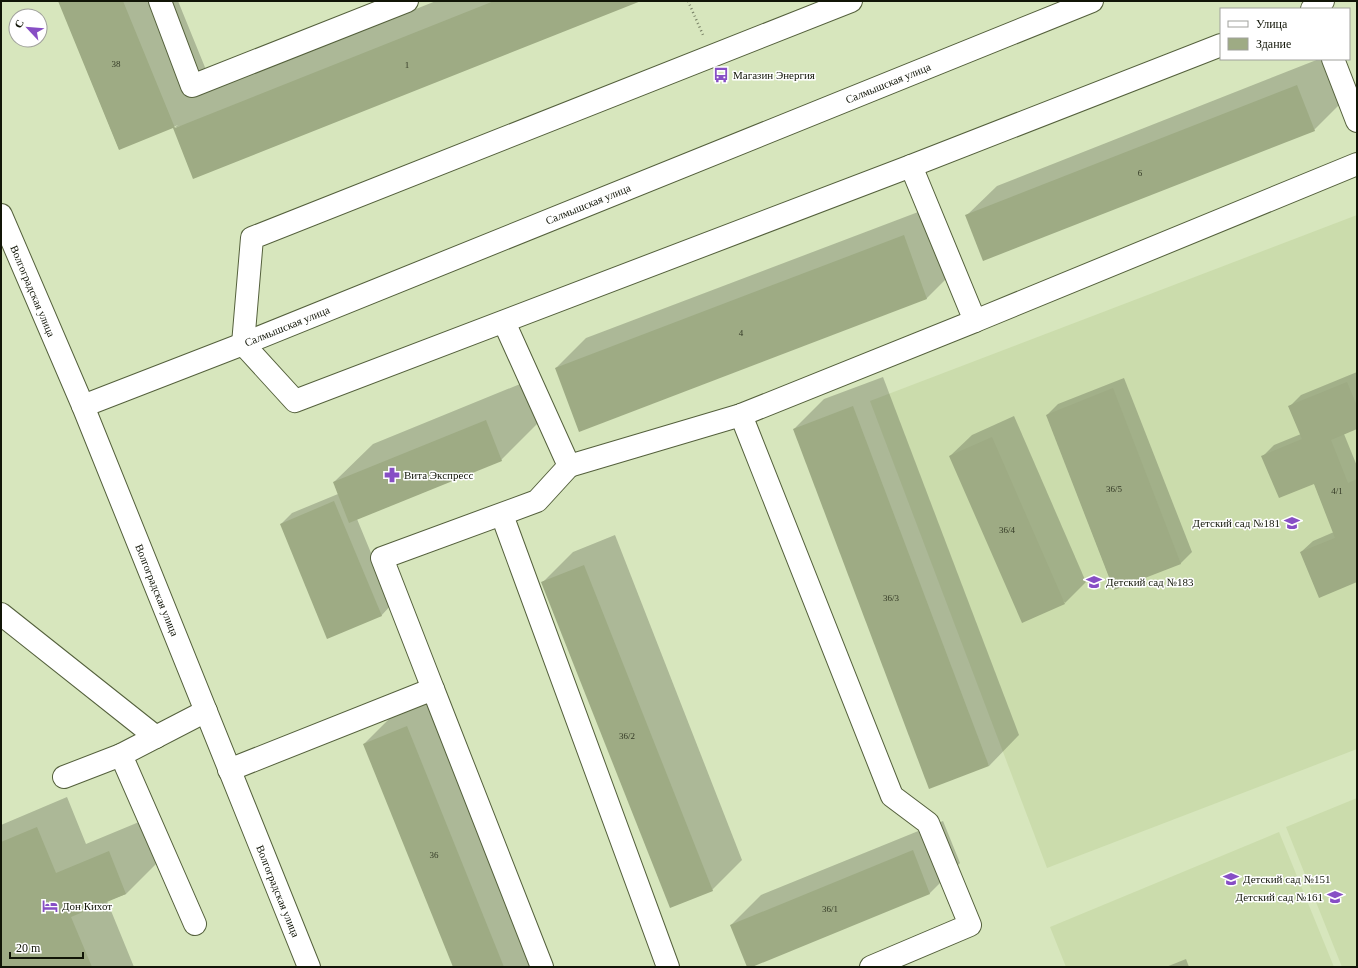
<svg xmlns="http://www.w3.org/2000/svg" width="1358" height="968" font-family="Georgia,serif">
<rect width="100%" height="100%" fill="#d7e6bd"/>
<g fill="#cbdcac">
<polygon points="1357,215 1357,749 1047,868 870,401"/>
<polygon points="1357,798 1357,967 1342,967 1286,827"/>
<polygon points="1279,832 1334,967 1066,967 1050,927"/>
</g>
<g fill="#0003">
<polygon points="59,1 178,1 213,87 209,91 436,1 639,1 174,128 178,125 119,149"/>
<polygon points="1319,59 1328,59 1344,100 1314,130 966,216 997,186"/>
<polygon points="934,206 957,268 927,298 579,430 556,368 586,338"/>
<polygon points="1357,372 1357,428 1344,434 1357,466 1357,581 1301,552 1313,541 1334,532 1314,483 1263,456 1274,445 1301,434 1290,406 1301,395"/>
<polygon points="883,377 1019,735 989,766 794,429 824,399"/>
<polygon points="1124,378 1192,552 1181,563 1114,589 1047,415 1058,404"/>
<polygon points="525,382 540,421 501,460 357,519 392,604 381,616 281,524 292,513 338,494 334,482 373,444"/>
<polygon points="1014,416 1086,582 1065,603 950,456 972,435"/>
<polygon points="615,535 742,860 712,890 543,582 573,552"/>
<polygon points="437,697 546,967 454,967 364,744 394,714"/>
<polygon points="67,797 86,844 139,822 156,864 126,894 107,901 134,967 1,967 1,825"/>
<polygon points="943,821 960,863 930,893 748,967 731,925 761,895"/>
<polygon points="1186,959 1189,967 1166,967"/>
</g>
<g fill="#9eab84">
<polygon points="58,1 123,1 175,128 494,1 641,1 193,179 173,128 119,150"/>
<polygon points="1297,85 1315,131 983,261 965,215"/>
<polygon points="904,235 927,299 579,432 555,368"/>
<polygon points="1347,382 1357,406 1357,429 1331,440 1348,483 1357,479 1357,582 1319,598 1300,552 1335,538 1314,484 1279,498 1261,456 1302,439 1288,406"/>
<polygon points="1113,388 1181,564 1114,590 1046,415"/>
<polygon points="853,406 989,766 929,789 793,429"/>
<polygon points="486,420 502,461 349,523 333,482"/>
<polygon points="992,437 1065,604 1022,623 949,456"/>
<polygon points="334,501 382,616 327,639 280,524"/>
<polygon points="584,565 713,891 670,908 541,582"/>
<polygon points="407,726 504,967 453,967 363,744"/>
<polygon points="37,827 56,873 109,851 126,894 71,917 92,967 1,967 1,842"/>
<polygon points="913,850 930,894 752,967 747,967 730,925"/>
</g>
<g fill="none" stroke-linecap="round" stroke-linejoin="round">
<defs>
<g id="minor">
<polyline points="160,1 192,86 407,1"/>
<polyline points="851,1 252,238 243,344 295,401 911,166 1221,45"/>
<polyline points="1312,9 1323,1"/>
<polyline points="1333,59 1357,121"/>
<polyline points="975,321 1357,164"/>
<polyline points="741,415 892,796 928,823 970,925 871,967"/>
<polyline points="569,466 741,415 975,321 911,166"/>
<polyline points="502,515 668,967"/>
<polyline points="1,614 156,737"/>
<polyline points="433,689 382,558 537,501 569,466 504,322"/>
<polyline points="229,770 433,689 542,967"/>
<polyline points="64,777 121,755"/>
<polyline points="195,924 121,755 206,711"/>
</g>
<g id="major">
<polyline points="1,215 83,406 309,967"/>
<polyline points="83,406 243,344 1092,1"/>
</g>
</defs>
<use href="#minor" stroke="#54603c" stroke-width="24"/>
<use href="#major" stroke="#54603c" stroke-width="24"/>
<polyline stroke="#757e63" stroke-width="2.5" stroke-dasharray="1 3" stroke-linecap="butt" points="688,1 703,35"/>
<use href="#minor" stroke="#fff" stroke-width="22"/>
<use href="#major" stroke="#fff" stroke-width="22"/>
</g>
<defs>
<symbol id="bus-bare" viewBox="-9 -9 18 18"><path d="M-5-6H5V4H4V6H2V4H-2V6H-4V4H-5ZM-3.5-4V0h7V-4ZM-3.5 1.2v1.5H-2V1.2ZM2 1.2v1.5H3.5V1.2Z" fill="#874ec5" stroke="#fff" stroke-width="2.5" paint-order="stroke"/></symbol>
<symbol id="pharmacy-bare" viewBox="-9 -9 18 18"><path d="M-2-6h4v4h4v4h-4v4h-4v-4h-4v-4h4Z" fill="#874ec5" stroke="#fff" stroke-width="2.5" paint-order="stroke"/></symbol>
<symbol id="school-bare" viewBox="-9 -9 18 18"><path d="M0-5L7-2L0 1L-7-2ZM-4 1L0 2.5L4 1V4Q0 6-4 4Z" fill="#874ec5" stroke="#fff" stroke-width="2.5" paint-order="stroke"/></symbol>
<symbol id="hotel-bare" viewBox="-9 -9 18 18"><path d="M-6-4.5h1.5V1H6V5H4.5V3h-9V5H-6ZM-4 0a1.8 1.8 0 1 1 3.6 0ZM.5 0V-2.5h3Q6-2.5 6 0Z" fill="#874ec5" stroke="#fff" stroke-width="2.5" paint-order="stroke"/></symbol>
</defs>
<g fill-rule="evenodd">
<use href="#bus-bare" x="710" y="64" width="22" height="22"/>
<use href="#pharmacy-bare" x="381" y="464" width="22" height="22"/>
<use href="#school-bare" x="1281" y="512" width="22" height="22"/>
<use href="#school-bare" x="1083" y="571" width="22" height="22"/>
<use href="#school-bare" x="1220" y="868" width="22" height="22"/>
<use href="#school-bare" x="1324" y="886" width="22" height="22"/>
<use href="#hotel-bare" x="39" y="895" width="22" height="22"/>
</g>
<g text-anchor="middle" stroke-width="3" stroke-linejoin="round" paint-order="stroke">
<g font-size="9" fill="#343a26">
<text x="116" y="67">38</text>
<text x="407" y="68">1</text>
<text x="1140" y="176">6</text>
<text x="741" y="336">4</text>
<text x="1114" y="492">36/5</text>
<text x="1337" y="494">4/1</text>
<text x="1007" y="533">36/4</text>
<text x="891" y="601">36/3</text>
<text x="627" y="739">36/2</text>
<text x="434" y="858">36</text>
<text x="830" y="912">36/1</text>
</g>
<g font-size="11" fill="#111507" stroke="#fff" text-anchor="start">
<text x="733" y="79">Магазин Энергия</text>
<text x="404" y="479">Вита Экспресс</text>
<text x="1280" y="527" text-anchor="end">Детский сад №181</text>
<text x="1106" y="586">Детский сад №183</text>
<text x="1243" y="883">Детский сад №151</text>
<text x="1323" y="901" text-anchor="end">Детский сад №161</text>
<text x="62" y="910">Дон Кихот</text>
</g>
<g font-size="11" fill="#111507" stroke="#fff">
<text transform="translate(888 83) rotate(-22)" y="4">Салмышская улица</text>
<text transform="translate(588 204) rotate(-22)" y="4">Салмышская улица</text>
<text transform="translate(33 291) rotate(67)" y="4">Волгоградская улица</text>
<text transform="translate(287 326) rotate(-22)" y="4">Салмышская улица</text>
<text transform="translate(157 590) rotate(68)" y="4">Волгоградская улица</text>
<text transform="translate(278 891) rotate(68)" y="4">Волгоградская улица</text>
</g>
</g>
<rect width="1358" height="968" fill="none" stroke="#111507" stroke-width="4"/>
<rect x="1220" y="8" width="130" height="52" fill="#ffffff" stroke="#a0a19c"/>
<rect x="1228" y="21" width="20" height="6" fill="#ffffff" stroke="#a0a19c"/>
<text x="1256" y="28" font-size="12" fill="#111507">Улица</text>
<rect x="1228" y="38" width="20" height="12" fill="#9eab84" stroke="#a0a19c"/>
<text x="1256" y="48" font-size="12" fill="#111507">Здание</text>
<g transform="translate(28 28) rotate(296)"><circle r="19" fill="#ffffff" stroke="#a0a19c"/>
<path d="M0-3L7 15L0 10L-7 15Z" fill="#874ec5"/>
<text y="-6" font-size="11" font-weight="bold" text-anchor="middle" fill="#111507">С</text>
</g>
<path d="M10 952v6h73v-6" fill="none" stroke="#111507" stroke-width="2"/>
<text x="16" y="952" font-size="12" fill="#111507" stroke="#ffffff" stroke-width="3" paint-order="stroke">20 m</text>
</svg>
